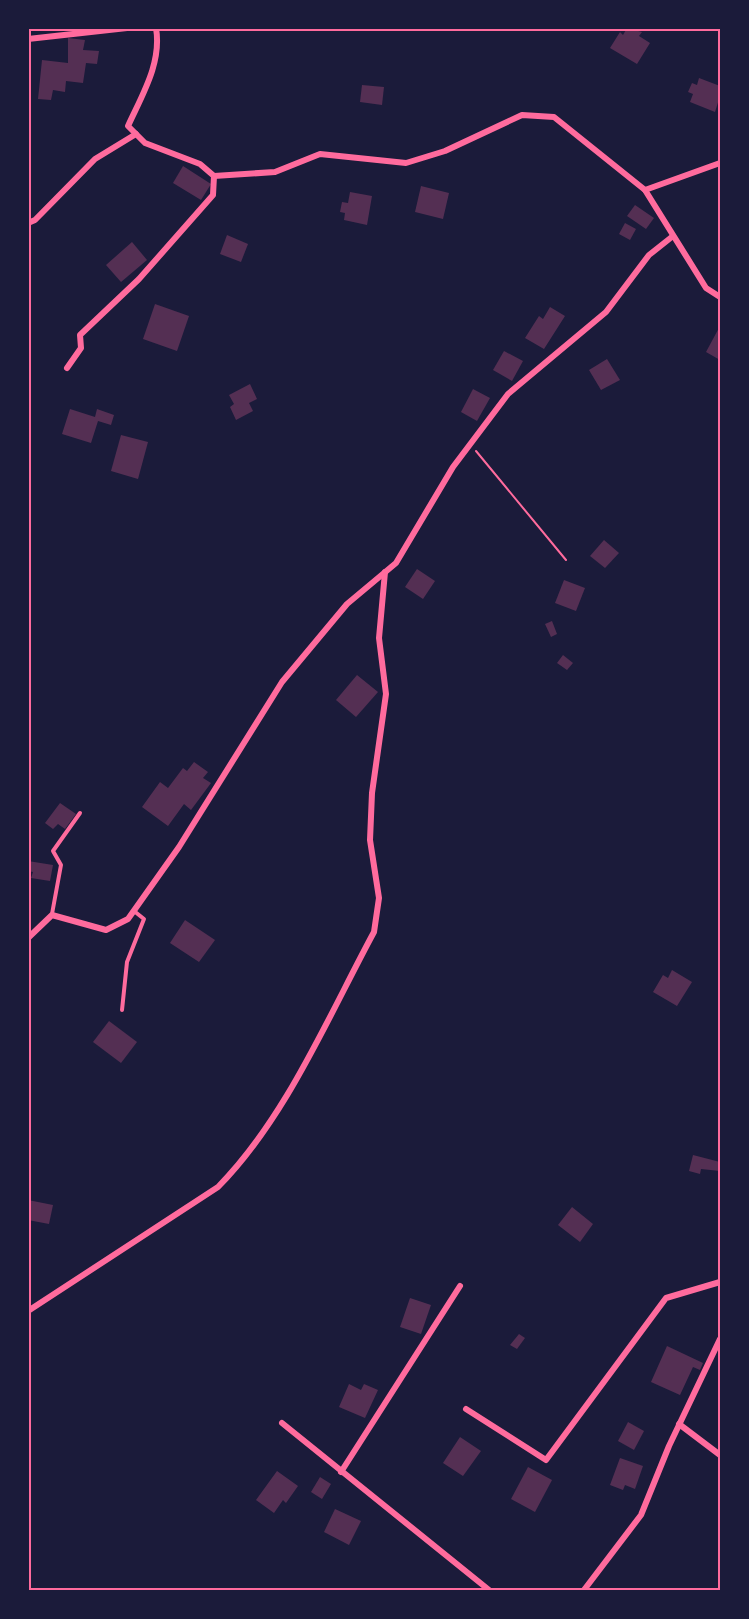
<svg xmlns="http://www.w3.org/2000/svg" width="749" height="1619" font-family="'DejaVu Sans',sans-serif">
<rect width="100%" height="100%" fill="#1b1b3a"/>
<g fill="#542f53">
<polygon points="627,28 642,32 639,36 650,43 637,64 610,48 620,32 623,35"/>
<polygon points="68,38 85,40 83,50 99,51 97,64 86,63 83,83 66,81 65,92 53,90 51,100 38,99 42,60 68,63"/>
<polygon points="699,78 720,86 720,96 715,112 690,102 693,94 688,92 692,83 697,85"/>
<polygon points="362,85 384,87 382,105 360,102"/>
<polygon points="183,166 211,184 201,200 173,183"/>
<polygon points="421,186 449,193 443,219 415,212"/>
<polygon points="350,192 372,196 367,225 344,220 345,213 340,212 342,202 348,203"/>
<polygon points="635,205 654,218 646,229 627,216"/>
<polygon points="625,223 636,229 630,240 619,234"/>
<polygon points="227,235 248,244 241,262 220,254"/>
<polygon points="132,242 147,260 121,282 106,265"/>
<polygon points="155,304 189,316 177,351 143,339"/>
<polygon points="550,307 565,316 544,349 525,338 539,316 543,319"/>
<polygon points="720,326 720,360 706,352"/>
<polygon points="504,351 523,361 512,381 493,370"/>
<polygon points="607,359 620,380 601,390 589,370"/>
<polygon points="250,384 257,399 249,403 253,411 236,420 230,407 234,404 229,395"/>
<polygon points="473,389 490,398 477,421 461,412"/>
<polygon points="70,409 95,417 97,409 114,415 111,425 98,421 91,443 62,434"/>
<polygon points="121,435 148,442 138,479 111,471"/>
<polygon points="604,540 619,553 605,568 590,556"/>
<polygon points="417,569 435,581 423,599 405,587"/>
<polygon points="564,580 585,588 576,611 555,603"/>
<polygon points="552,621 557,634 551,637 545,624"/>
<polygon points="563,655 573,663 567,670 557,663"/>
<polygon points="357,675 378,692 356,717 336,700"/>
<polygon points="194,762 208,772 203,778 211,783 191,810 184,804 168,826 142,807 160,782 168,788 183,768 187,771"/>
<polygon points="60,803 76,814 65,829 58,824 53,829 45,823"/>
<polygon points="28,861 53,865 50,881 31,878 33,872 28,871"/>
<polygon points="185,920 215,940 199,962 170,943"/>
<polygon points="672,970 692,982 677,1006 653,992 663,975 668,978"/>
<polygon points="109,1021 137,1042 121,1063 93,1042"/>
<polygon points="693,1155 720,1162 720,1171 701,1169 700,1174 689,1171"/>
<polygon points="28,1200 53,1205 49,1224 28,1220"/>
<polygon points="572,1207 593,1224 580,1242 558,1225"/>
<polygon points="410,1298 431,1305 421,1334 400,1327"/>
<polygon points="519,1334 525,1338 517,1349 510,1345"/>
<polygon points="667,1346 703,1363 700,1370 693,1367 680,1395 651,1382"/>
<polygon points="349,1384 361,1390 364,1384 378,1390 365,1418 339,1407"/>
<polygon points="628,1422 644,1431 634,1450 618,1441"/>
<polygon points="460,1437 481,1451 463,1476 443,1463"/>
<polygon points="620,1458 643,1466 635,1489 625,1485 623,1490 610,1485"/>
<polygon points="528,1467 552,1480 535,1512 511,1499"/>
<polygon points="277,1471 298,1486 286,1503 283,1500 274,1513 256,1500"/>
<polygon points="320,1477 331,1484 322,1499 311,1492"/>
<polygon points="335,1509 361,1521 349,1545 324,1532"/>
</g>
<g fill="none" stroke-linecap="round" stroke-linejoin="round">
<polyline stroke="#ff6b9d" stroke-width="2" points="476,451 566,560"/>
<g stroke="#ff6b9d" stroke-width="4">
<polyline points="52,914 61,865 53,851 80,813"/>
<polyline points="122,1010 127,962 144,919 134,911"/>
</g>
<g stroke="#ff6b9d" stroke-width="6">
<polyline points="28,39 127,28"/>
<polyline points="214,176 275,172 320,154 406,163 445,151 522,115 554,117 645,190 706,288 720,297"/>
<polyline points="645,190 720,163"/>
<polyline points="28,223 35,220 95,159 136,134"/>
<path d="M67 368 81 348 80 335 139 279 213 195 214 176 200 164 145 143 128 126C142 95 162 63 156 28"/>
<polyline points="28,938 52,915 106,930 128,919 179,847 282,682 347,604 396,563 453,467 508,394 606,312 649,255 673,236"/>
<path d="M28 1311 218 1187C286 1118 328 1017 374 932L379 898 370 840 372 793 386 694 379 638 385 572"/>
<polyline points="466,1409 546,1460 666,1298 720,1282"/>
<polyline points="282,1423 489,1590"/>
<polyline points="679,1424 720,1455"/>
<polyline points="341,1472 460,1286"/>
<polyline points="584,1590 641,1515 669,1446 720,1339"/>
</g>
</g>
<rect width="749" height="1619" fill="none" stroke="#1b1b3a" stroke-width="60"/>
<rect x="30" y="30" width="689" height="1559" fill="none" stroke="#ff6b9d" stroke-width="2"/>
</svg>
